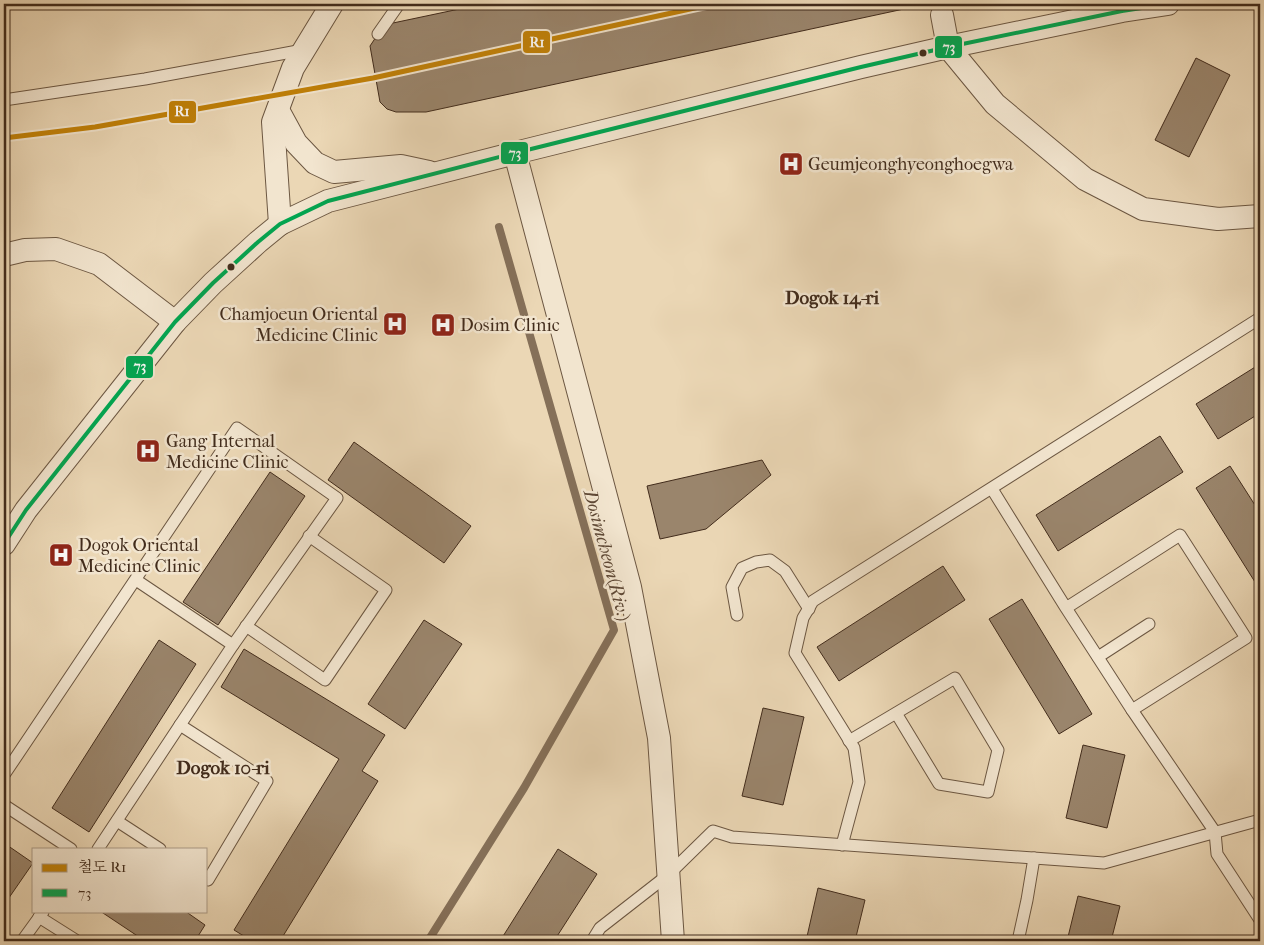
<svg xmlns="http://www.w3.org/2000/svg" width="1264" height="945" font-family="'IM FELL French Canon','Noto Serif KR',serif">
<rect width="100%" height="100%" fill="#ebd7b5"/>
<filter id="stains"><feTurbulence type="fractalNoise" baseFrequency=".004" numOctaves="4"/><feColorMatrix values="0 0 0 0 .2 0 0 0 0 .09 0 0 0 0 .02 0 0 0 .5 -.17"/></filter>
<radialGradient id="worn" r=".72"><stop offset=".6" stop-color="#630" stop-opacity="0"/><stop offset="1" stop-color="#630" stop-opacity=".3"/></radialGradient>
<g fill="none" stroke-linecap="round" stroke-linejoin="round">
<polyline stroke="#857059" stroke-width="8" points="428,941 524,788 614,630 499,227"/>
</g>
<g fill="#9a856c" stroke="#422c1c">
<polygon points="483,4 927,4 426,112 396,112 387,109 380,102 370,46 378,34 393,23"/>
<polygon points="1196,58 1230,75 1189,157 1155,140"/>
<polygon points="1260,364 1260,413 1218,439 1196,404"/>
<polygon points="1160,436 1183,472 1058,551 1036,515"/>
<polygon points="354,442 471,526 444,563 328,480"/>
<polygon points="762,460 771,475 706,529 660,539 647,486"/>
<polygon points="1230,466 1260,513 1260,590 1196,488"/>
<polygon points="270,472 305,496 218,625 183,602"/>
<polygon points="943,566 965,600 839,681 817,647"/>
<polygon points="1022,599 1092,714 1059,734 989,619"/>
<polygon points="424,620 462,644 405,729 368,704"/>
<polygon points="159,640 196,664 89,832 52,808"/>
<polygon points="244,649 385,735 362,771 378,781 280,941 252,941 234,930 339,759 221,687"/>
<polygon points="763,708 804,717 783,805 742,796"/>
<polygon points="1083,745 1125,755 1107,828 1066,818"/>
<polygon points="4,843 33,863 4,905"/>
<polygon points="558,849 597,874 554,941 500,941"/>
<polygon points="818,888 865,900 855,941 806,941"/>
<polygon points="1078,896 1120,906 1111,941 1067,941"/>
<polygon points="100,911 185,911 205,925 195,941 145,941"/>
</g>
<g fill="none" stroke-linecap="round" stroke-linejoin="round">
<defs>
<g id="service">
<polyline points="378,34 399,4"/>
<polyline points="4,100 145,79 303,50"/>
<polyline points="992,489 1066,608 1180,535 1246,638 1132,710 1066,608"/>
<polyline points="136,580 233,645"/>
<polyline points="737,615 732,587 742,568 756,562 770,560 785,571 809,609"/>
<polyline points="246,626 325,680 386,590 309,536"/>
<polyline points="1098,657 1149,624"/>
<polyline points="1132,710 1215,832 1217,854 1260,920"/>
<polyline points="180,725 267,781 208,880 206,878"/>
<polyline points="849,741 955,678 998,750 988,792 939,784 896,713"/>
<polyline points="4,775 237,428 337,498 233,645 98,849"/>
<polyline points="4,805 71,849"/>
<polyline points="117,821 160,849"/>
<polyline points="842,845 859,782 854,748 795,653 803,618 813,601 1260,318"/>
<polyline points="39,917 77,941"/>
<polyline points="22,941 43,912"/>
<polyline points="592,941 600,928 668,875 713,831 732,837 1104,863 1260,820"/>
<polyline points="1018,941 1027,900 1034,858"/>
</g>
<g id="minor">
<polyline points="942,15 948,47 995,104 1085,179 1143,209 1218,219 1260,216"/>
<polyline points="278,110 296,143 315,163 334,172 401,166 429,172"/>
<polyline points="515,153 630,587 659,738 673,941"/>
<polyline points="280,224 273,122 293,68 332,4"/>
<polyline points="4,255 25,250 56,249 99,264 175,322"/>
<polyline points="4,544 26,510 175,322 213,283 258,242 280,224 328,201 515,153 861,67 948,47 1122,11 1168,4"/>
</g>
</defs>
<use href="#service" stroke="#6c5742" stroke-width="13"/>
<use href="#minor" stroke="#6c5742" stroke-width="24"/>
<use href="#service" stroke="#f2e5cf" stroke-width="11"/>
<use href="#minor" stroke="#f2e5cf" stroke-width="22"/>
<defs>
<polyline id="bus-1" points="4,544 26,510 175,322 213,283 258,242 280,224 328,201 515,153 861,67 948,47 1122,11 1168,4"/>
</defs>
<use href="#bus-1" stroke="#f2e5cf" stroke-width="8"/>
<use href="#bus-1" stroke="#00a651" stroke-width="4"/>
<defs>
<polyline id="rail-1" points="4,138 95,127 373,78 713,4"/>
</defs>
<use href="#rail-1" stroke="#f2e5cf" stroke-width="9"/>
<use href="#rail-1" stroke="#c18108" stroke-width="5"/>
</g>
<defs>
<symbol id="hospital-square" viewBox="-11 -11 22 22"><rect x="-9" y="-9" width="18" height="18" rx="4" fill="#8f2418" stroke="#f2e5cf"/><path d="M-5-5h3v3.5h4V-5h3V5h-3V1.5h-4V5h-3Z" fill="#fff"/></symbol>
</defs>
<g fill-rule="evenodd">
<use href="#hospital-square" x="777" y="150" width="28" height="28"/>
<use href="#hospital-square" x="381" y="310" width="28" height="28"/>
<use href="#hospital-square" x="429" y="311" width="28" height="28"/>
<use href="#hospital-square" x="134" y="437" width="28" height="28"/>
<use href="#hospital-square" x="47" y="541" width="28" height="28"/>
</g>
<g fill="#422c1c" stroke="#f2e5cf" stroke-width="2">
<circle cx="923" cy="53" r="4.5"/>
<circle cx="231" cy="267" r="4.5"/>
</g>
<g text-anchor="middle" stroke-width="5" stroke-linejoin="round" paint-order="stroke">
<g font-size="18" fill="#422c1c" stroke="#f2e5cf" text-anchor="start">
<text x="808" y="170">Geumjeonghyeonghoegwa</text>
<text x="378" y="320" text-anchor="end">Chamjoeun Oriental<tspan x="378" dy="21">Medicine Clinic</tspan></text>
<text x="460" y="331">Dosim Clinic</text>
<text x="166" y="447">Gang Internal<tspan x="166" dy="21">Medicine Clinic</tspan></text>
<text x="78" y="551">Dogok Oriental<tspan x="78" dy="21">Medicine Clinic</tspan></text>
</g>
<g font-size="19" font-weight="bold" fill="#422c1c" stroke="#f2e5cf">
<text x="832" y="304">Dogok 14-ri</text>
<text x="223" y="774">Dogok 10-ri</text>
</g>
<g font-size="19" font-style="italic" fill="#5e4835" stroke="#f2e5cf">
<text transform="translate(608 555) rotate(75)" y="7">Dosimcheon(Riv.)</text>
</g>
</g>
<g stroke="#f2e5cf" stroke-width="2">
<rect x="522" y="30" width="29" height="24" rx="5" fill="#c18108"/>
<rect x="934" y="35" width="29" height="24" rx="5" fill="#00a651"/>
<rect x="168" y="100" width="29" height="24" rx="5" fill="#c18108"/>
<rect x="500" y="141" width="29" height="24" rx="5" fill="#00a651"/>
<rect x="125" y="355" width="29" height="24" rx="5" fill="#00a651"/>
</g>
<g font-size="14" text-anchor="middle" font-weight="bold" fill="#fff">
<text x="537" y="47">R1</text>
<text x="949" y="52">73</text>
<text x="182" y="116">R1</text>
<text x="515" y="158">73</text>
<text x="140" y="371">73</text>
</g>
<rect width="1264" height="945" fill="none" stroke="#ebd7b5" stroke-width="20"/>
<rect x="5" y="5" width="1254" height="935" fill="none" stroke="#422c1c" stroke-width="2.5"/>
<rect x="10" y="10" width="1244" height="925" fill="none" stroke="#422c1c"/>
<rect x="32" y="848" width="175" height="65" fill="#f2e5cf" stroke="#ac9b87"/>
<rect x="42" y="864" width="25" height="8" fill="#c18108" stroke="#ac9b87"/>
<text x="78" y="872" font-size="15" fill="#422c1c">철도 R1</text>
<rect x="42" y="889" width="25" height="8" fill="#00a651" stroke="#ac9b87"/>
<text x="78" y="898" font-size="15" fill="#422c1c">73</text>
<rect width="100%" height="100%" filter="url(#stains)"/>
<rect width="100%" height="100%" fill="url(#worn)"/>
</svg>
